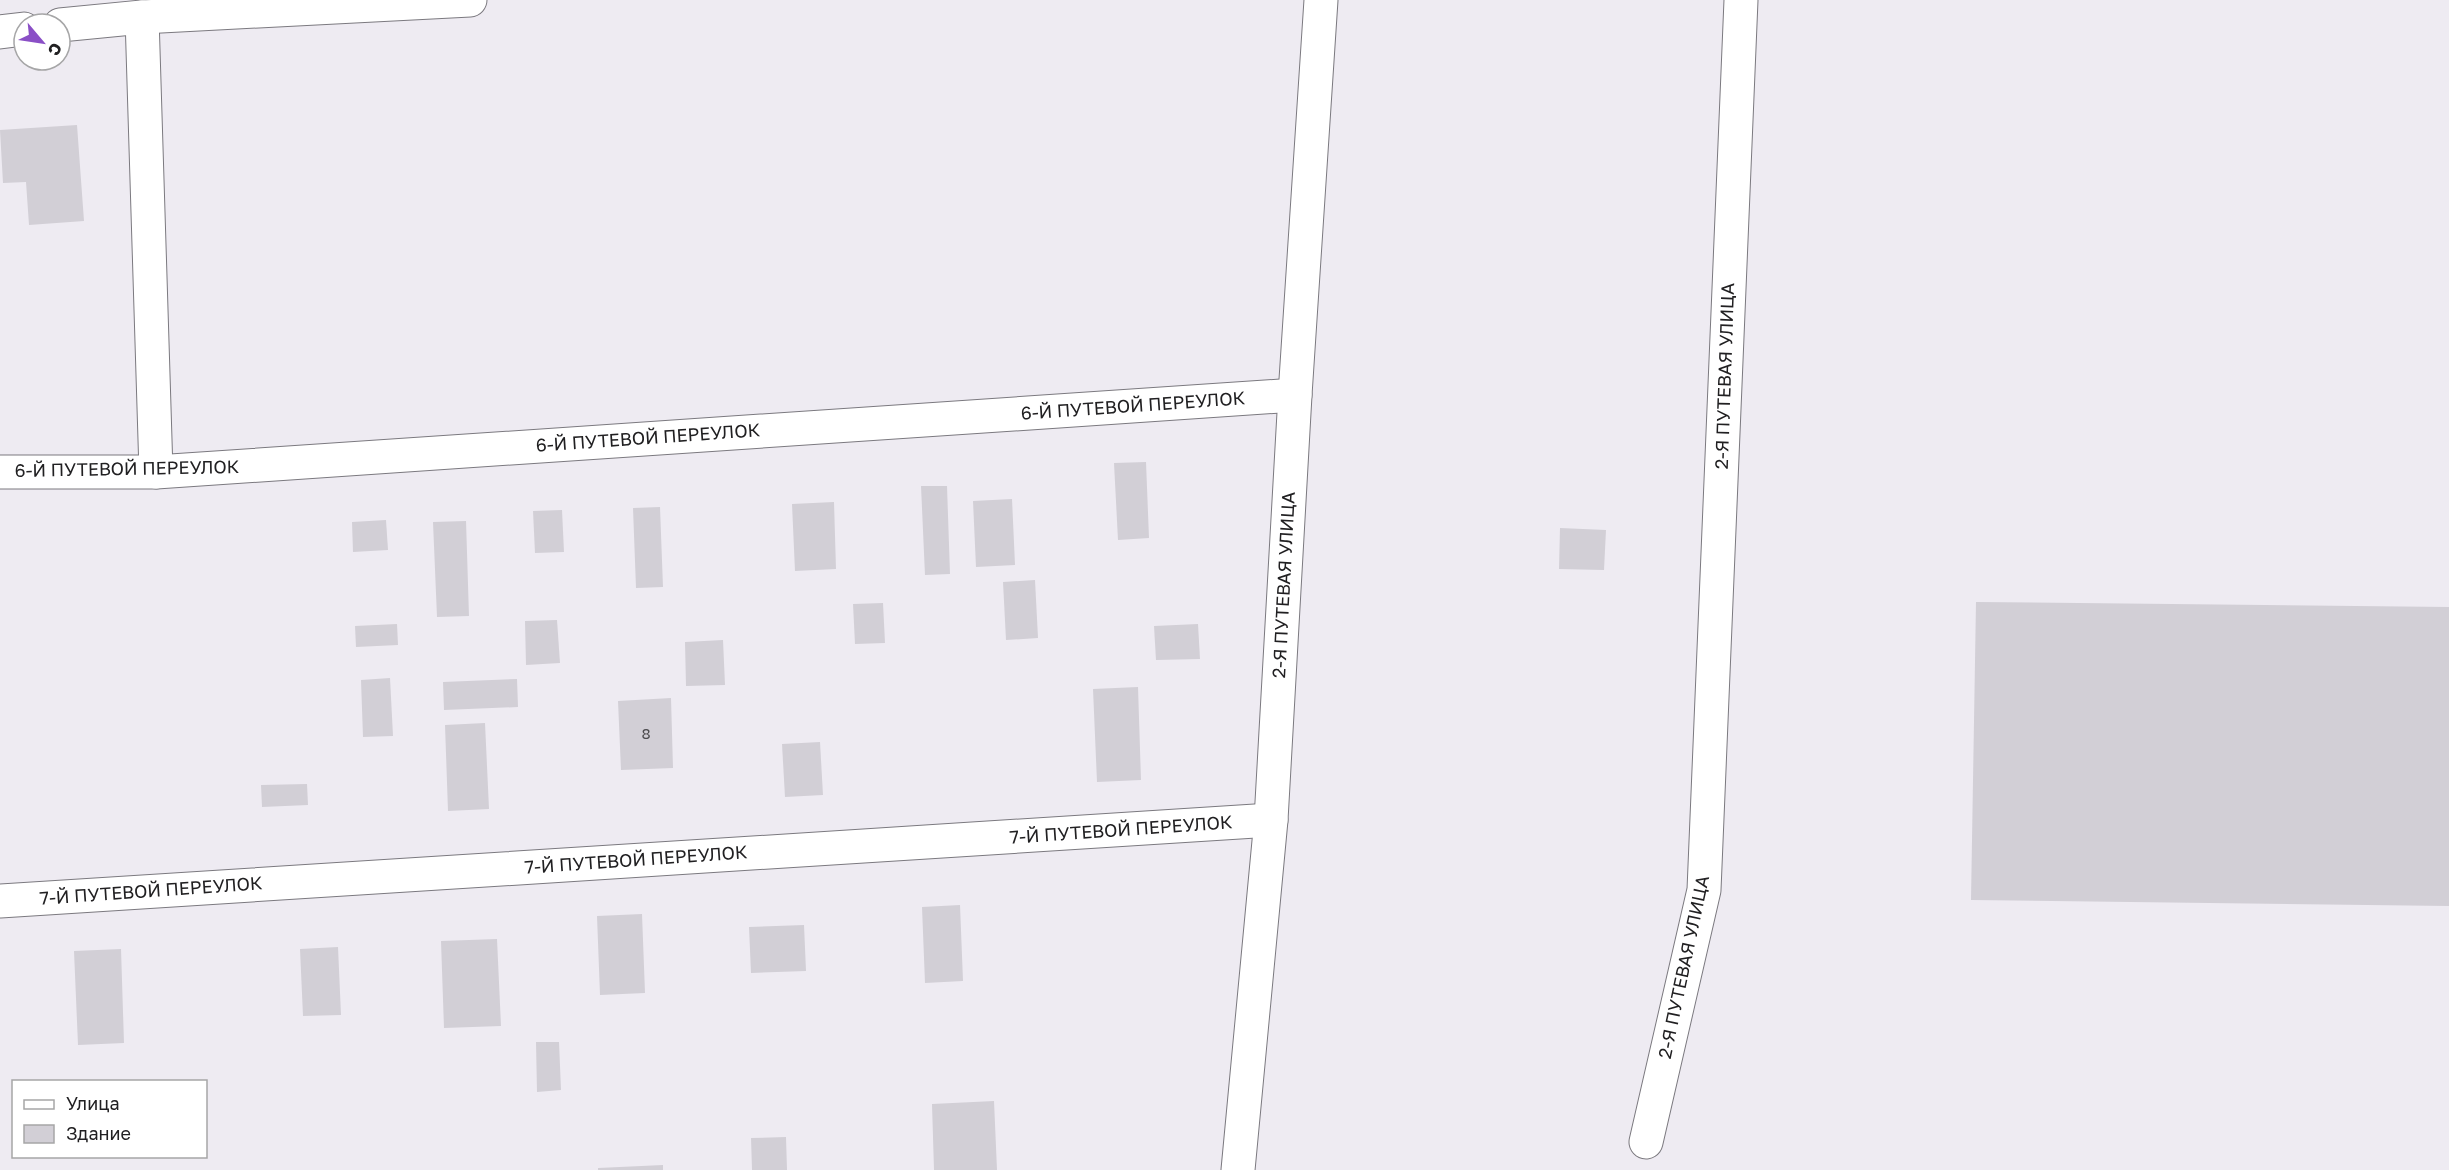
<svg xmlns="http://www.w3.org/2000/svg" width="2449" height="1170" font-family="'Golos Text',sans-serif">
<rect width="100%" height="100%" fill="#eeebf2"/>
<g fill="#d2cfd6">
<polygon points="77,125 84,221 29,225 26,182 3,183 0,130"/>
<polygon points="1146,462 1149,538 1118,540 1114,463"/>
<polygon points="921,486 947,486 950,574 925,575"/>
<polygon points="1012,499 1015,565 976,567 973,501"/>
<polygon points="834,502 836,569 795,571 792,504"/>
<polygon points="660,507 663,587 636,588 633,508"/>
<polygon points="562,510 564,552 535,553 533,511"/>
<polygon points="386,520 388,550 353,552 352,522"/>
<polygon points="466,521 469,616 437,617 433,522"/>
<polygon points="1560,528 1606,530 1604,570 1559,569"/>
<polygon points="1035,580 1038,638 1006,640 1003,582"/>
<polygon points="1976,602 2449,607 2449,906 1971,900"/>
<polygon points="883,603 885,643 855,644 853,604"/>
<polygon points="557,620 560,663 526,665 525,621"/>
<polygon points="397,624 398,645 356,647 355,626"/>
<polygon points="1198,624 1200,659 1156,660 1154,626"/>
<polygon points="723,640 725,685 686,686 685,642"/>
<polygon points="390,678 393,736 363,737 361,680"/>
<polygon points="517,679 518,707 444,710 443,682"/>
<polygon points="1138,687 1141,780 1097,782 1093,689"/>
<polygon points="671,698 673,768 621,770 618,701"/>
<polygon points="485,723 489,809 448,811 445,725"/>
<polygon points="820,742 823,795 785,797 782,744"/>
<polygon points="307,784 308,805 262,807 261,785"/>
<polygon points="960,905 963,981 925,983 922,907"/>
<polygon points="642,914 645,993 600,995 597,916"/>
<polygon points="804,925 806,971 751,973 749,927"/>
<polygon points="497,939 501,1026 444,1028 441,941"/>
<polygon points="338,947 341,1015 303,1016 300,949"/>
<polygon points="121,949 124,1043 78,1045 74,951"/>
<polygon points="536,1042 559,1042 561,1090 537,1092"/>
<polygon points="994,1101 997,1170 934,1170 932,1104"/>
<polygon points="786,1137 787,1170 752,1170 751,1138"/>
<polygon points="663,1165 663,1170 598,1170 598,1168"/>
</g>
<g fill="none" stroke-linecap="round" stroke-linejoin="round">
<defs>
<g id="minor">
<polyline points="142,17 156,472"/>
<polyline points="60,25 142,17 470,0"/>
<polyline points="0,32 24,29"/>
<polyline points="0,472 156,472 1295,395"/>
<polyline points="0,901 1271,820"/>
<polyline points="1646,1142 1704,890 1741,0"/>
<polyline points="1238,1170 1271,820 1295,395 1321,0"/>
</g>
</defs>
<use href="#minor" stroke="#7b797f" stroke-width="35"/>
<use href="#minor" stroke="#fff" stroke-width="33"/>
</g>
<g text-anchor="middle" stroke-width="5" stroke-linejoin="round" paint-order="stroke">
<g font-size="15" fill="#4d4c4f">
<text x="646" y="739">8</text>
</g>
<g font-size="18" fill="#212022" stroke="#fff">
<text transform="translate(1725 376) rotate(-88)" y="6">2-Я ПУТЕВАЯ УЛИЦА</text>
<text transform="translate(1133 406) rotate(-4)" y="6">6-Й ПУТЕВОЙ ПЕРЕУЛОК</text>
<text transform="translate(648 438) rotate(-4)" y="6">6-Й ПУТЕВОЙ ПЕРЕУЛОК</text>
<text transform="translate(127 469) rotate(-1)" y="6">6-Й ПУТЕВОЙ ПЕРЕУЛОК</text>
<text transform="translate(1284 585) rotate(-87)" y="6">2-Я ПУТЕВАЯ УЛИЦА</text>
<text transform="translate(1121 830) rotate(-4)" y="6">7-Й ПУТЕВОЙ ПЕРЕУЛОК</text>
<text transform="translate(636 860) rotate(-4)" y="6">7-Й ПУТЕВОЙ ПЕРЕУЛОК</text>
<text transform="translate(151 891) rotate(-4)" y="6">7-Й ПУТЕВОЙ ПЕРЕУЛОК</text>
<text transform="translate(1684 967) rotate(-78)" y="6">2-Я ПУТЕВАЯ УЛИЦА</text>
</g>
</g>
<rect x="12" y="1080" width="195" height="78" fill="#ffffff" stroke="#a6a6a7" stroke-width="1.5"/>
<rect x="24" y="1100" width="30" height="9" fill="#ffffff" stroke="#a6a6a7" stroke-width="1.5"/>
<text x="66" y="1110" font-size="18" fill="#212022">Улица</text>
<rect x="24" y="1125" width="30" height="18" fill="#d2cfd6" stroke="#a6a6a7" stroke-width="1.5"/>
<text x="66" y="1140" font-size="18" fill="#212022">Здание</text>
<g transform="translate(42 42) rotate(119)"><circle r="28" fill="#ffffff" stroke="#a6a6a7" stroke-width="1.5"/>
<path d="M0-4.5L10 22L0 15L-10 22Z" fill="#8a4fc6"/>
<text y="-9" font-size="16" font-weight="bold" text-anchor="middle" fill="#212022">С</text>
</g>
</svg>
